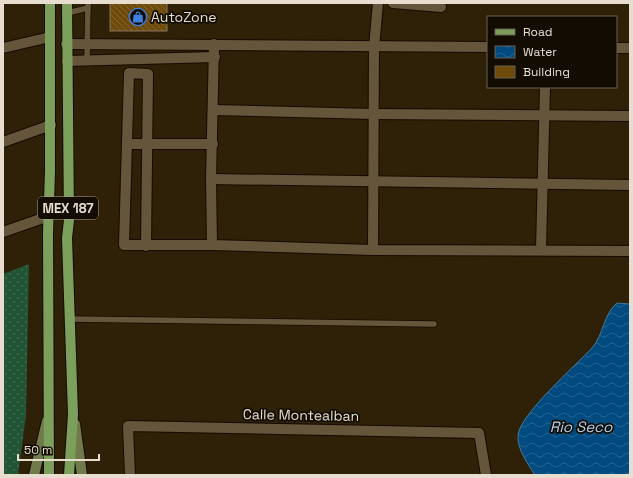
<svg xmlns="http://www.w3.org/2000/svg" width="633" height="478" font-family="'Space Grotesk',sans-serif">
<defs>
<pattern id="grass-dots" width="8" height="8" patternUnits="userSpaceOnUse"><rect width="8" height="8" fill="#225535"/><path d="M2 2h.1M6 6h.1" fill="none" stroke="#426d51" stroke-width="1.8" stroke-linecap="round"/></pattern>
<pattern id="water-waves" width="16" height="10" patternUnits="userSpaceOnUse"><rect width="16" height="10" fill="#014b80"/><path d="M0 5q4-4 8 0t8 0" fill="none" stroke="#266491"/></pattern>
<pattern id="building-back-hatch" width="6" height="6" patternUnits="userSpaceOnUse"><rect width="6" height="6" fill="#6e4a0b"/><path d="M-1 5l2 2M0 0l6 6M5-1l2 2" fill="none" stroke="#83642e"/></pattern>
</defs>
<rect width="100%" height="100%" fill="#2e2107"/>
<polygon fill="url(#grass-dots)" points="29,264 26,415 18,475 3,475 3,274"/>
<path fill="url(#water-waves)" stroke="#467798" d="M617 303 630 304V475H535C528 464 517 449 518 436 518 416 577 364 592 348 604 334 603 315 617 303Z"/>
<rect fill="url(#building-back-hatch)" stroke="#87745a" x="110" y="3" width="57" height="28"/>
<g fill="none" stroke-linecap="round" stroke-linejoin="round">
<defs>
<g id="lane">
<polyline points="67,13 88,8"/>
<polyline points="87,60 88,3"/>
<polyline points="69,319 434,324"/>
</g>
<g id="street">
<polyline points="393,3 441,7"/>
<polyline points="66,44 488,47"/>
<polyline points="3,48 50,37"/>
<polyline points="616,48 630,48"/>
<polyline points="67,61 215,57"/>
<polyline points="213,110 374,114 630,116"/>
<polyline points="3,142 51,125"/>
<polyline points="127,144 213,144"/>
<polyline points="211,179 630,185"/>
<polyline points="3,232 49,216"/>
<polyline points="212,245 211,179 214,44"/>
<polyline points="146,246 148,74 129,73 124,245 212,245 373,250 630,251"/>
<polyline points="541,249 545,87"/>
<polyline points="373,250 374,47 378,3"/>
<polyline points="130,475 128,426 479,433 486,475"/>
</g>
<g id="secondary">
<polyline points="75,424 82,475"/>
<polyline points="34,475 47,421"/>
</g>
<g id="primary">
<polyline points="67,3 69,220 67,238 73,414 69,475"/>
<polyline points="49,475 48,233 50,171 50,3"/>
</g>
</defs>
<use href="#lane" stroke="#160a00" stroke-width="7"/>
<use href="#street" stroke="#160a00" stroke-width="12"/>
<use href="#secondary" stroke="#160a00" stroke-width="12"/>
<use href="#primary" stroke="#160a00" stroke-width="12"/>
<use href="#lane" stroke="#64553b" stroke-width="5.5"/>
<use href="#street" stroke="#64553b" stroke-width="10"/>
<use href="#secondary" stroke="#707a4b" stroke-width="10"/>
<use href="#primary" stroke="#7ca05b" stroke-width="10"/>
</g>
<defs>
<symbol id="shop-ring" viewBox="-11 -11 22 22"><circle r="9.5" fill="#120c03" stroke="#3f7fe0" stroke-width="1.5"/><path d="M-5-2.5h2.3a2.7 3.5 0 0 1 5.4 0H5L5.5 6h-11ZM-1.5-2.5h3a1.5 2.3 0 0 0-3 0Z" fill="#3f7fe0"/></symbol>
</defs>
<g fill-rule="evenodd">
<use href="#shop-ring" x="128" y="7" width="20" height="20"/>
</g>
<g text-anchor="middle" stroke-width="3.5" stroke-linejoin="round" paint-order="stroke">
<rect fill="#120c03" stroke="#a79f92" stroke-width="1" x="38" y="197" width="60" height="22" rx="3"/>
<g font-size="13" font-weight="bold" fill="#e7decf">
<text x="68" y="213">MEX 187</text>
</g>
<g font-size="14" fill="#e7decf" stroke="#120c03" text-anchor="start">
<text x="151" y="22">AutoZone</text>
</g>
<g font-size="14" fill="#e7decf" stroke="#120c03">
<text transform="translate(301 415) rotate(1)" y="5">Calle Montealban</text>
</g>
<g font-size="15" font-style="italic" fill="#b1d0f0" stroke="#120c03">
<text x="581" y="432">Rio Seco</text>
</g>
</g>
<rect width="633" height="478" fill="none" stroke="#e7decf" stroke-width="8"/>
<rect x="487" y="16" width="130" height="72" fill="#120c03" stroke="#676055"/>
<rect x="495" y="29" width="20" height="6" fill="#7ca05b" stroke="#676055"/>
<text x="523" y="36" font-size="12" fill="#e7decf">Road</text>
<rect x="495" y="46" width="20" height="12" fill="url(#water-waves)" stroke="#676055"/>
<text x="523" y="56" font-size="12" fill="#e7decf">Water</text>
<rect x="495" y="66" width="20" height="12" fill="#6e4a0b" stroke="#676055"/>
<text x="523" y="76" font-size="12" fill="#e7decf">Building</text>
<path d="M18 454v6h81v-6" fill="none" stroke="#e7decf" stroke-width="2"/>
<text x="24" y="454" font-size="12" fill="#e7decf" stroke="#120c03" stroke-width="3" paint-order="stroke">50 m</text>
</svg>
